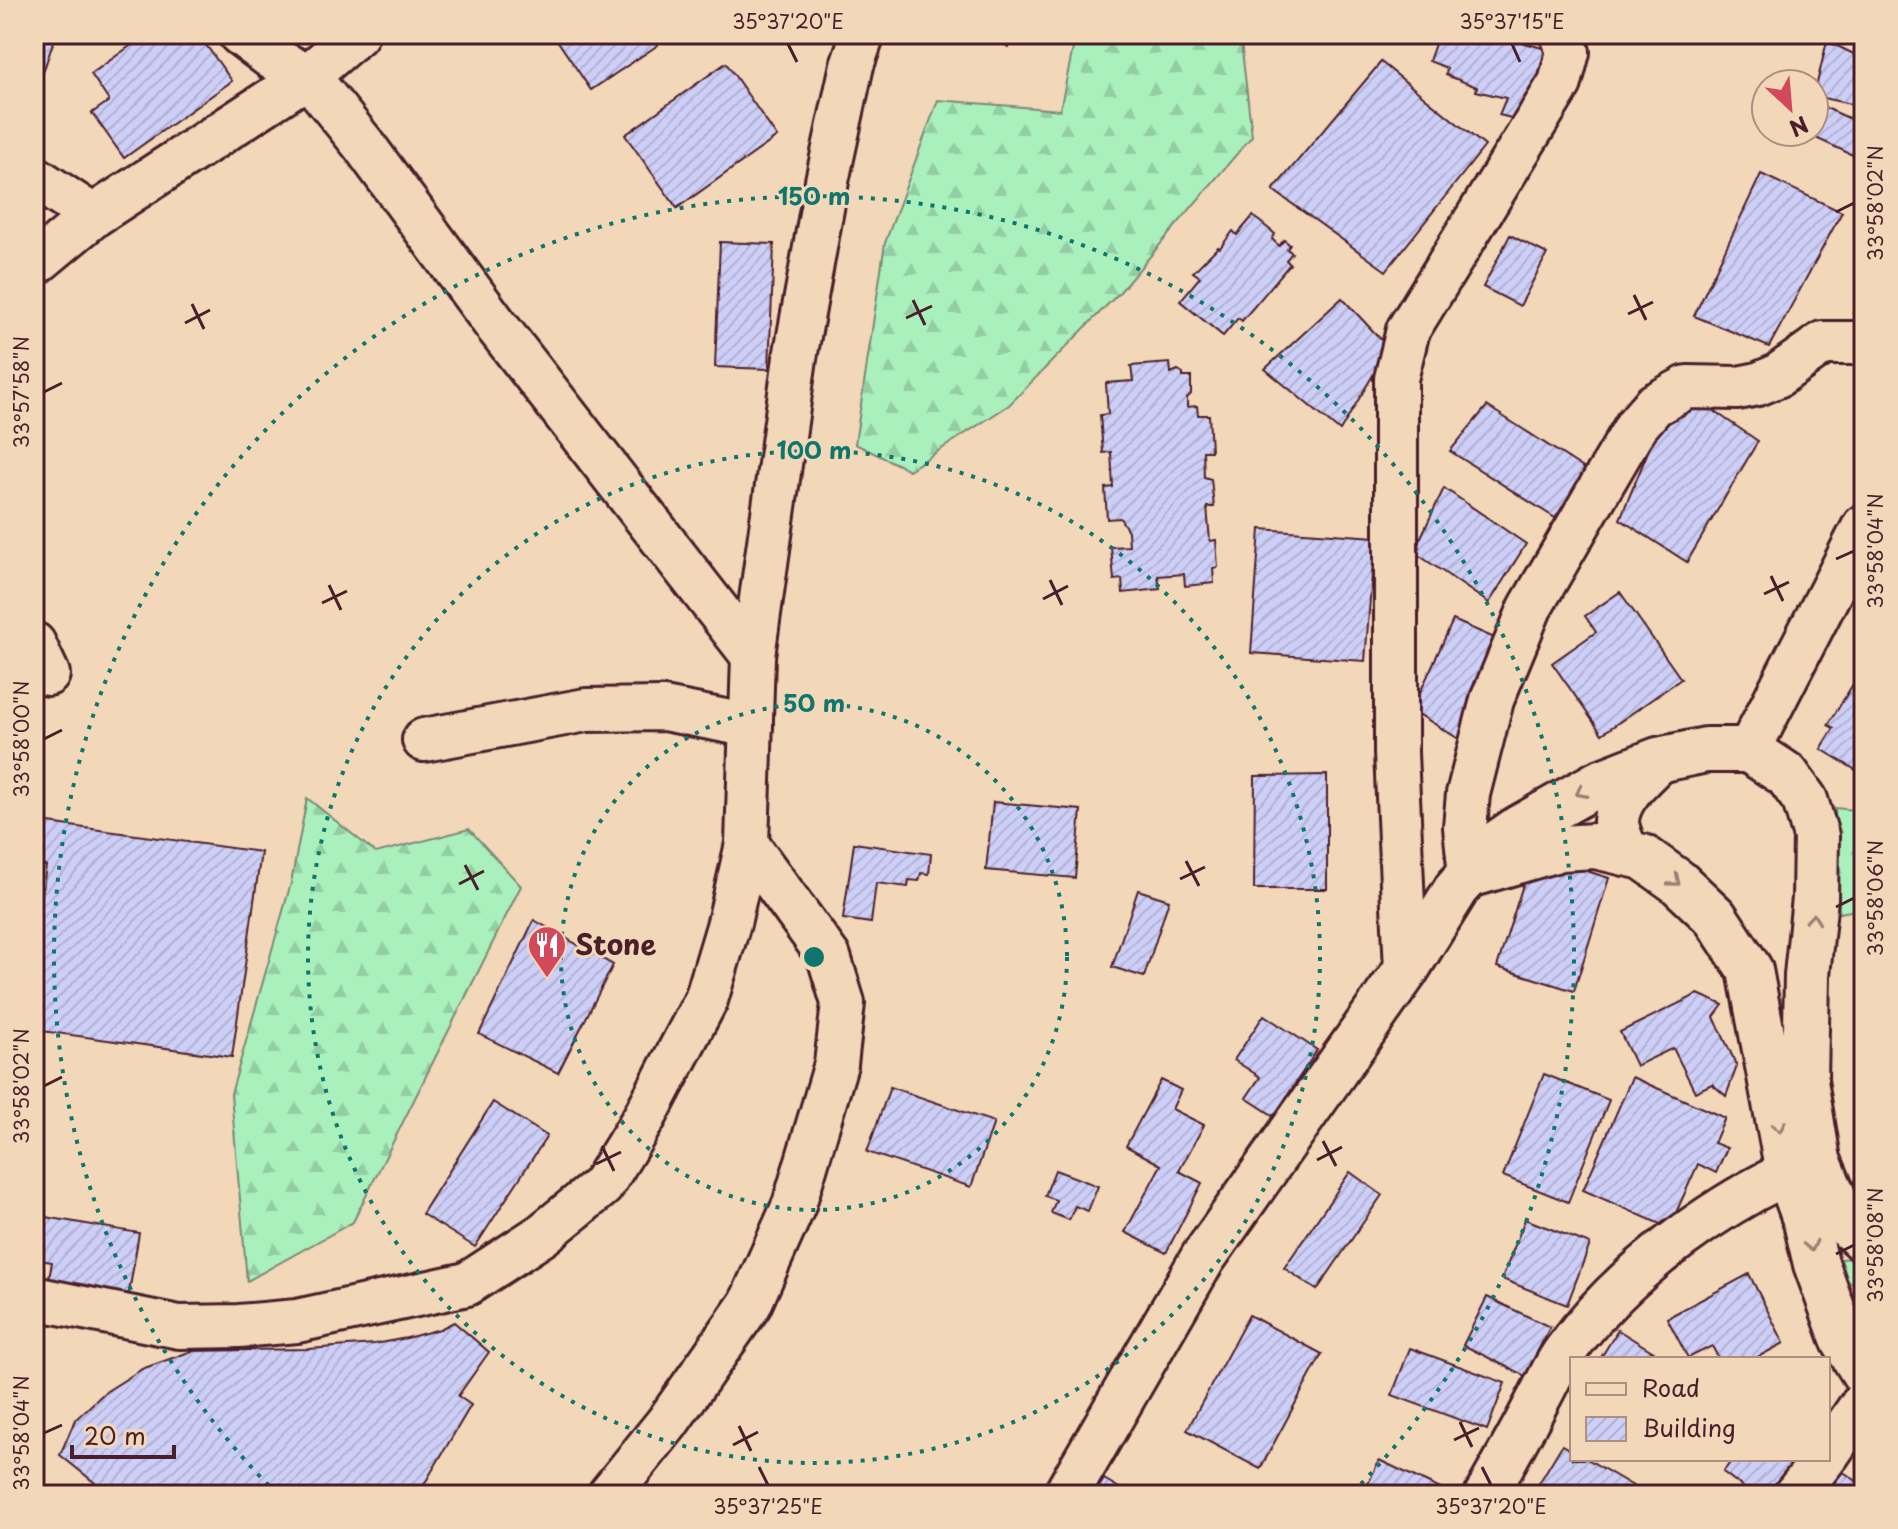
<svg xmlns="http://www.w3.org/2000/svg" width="1898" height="1529" font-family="'Playpen Sans',sans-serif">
<defs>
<pattern id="forest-firs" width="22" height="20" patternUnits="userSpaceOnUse" patternTransform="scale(2)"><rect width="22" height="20" fill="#a9f0bd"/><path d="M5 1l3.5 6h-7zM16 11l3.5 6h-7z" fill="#93cda3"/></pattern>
<pattern id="building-hatch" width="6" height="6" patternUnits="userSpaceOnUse" patternTransform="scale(2)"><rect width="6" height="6" fill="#cdcff7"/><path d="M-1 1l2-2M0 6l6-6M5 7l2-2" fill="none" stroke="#b2b1d4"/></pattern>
</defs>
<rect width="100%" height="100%" fill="#f2d8b9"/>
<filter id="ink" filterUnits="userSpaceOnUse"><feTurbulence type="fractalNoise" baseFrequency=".0125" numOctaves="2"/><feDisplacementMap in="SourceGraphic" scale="16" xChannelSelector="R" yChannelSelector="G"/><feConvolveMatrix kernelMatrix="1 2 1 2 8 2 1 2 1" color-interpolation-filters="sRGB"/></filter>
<g filter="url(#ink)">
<g fill="url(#forest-firs)" stroke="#7a8874" stroke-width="2">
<polygon points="1076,34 1240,34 1252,136 1119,293 1009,405 909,470 855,444 885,243 938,100 1060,110"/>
<polygon points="307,798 376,853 469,829 521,886 353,1222 247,1281 231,1094 291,883"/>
<polygon points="1835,808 1864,811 1864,909 1839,913"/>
</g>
<polygon fill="#a9f0bd" stroke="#7a8874" stroke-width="2" points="1864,1257 1864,1293 1848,1281 1841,1259"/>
<g fill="url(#building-hatch)" stroke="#4a1f2b" stroke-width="2">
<polygon points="34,34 56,34 34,99"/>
<polygon points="147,34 198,34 232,81 124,158 92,113 109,101 91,74"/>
<polygon points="553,34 651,34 658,45 591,90"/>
<polygon points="991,34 1024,34 1008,47"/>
<polygon points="1430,34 1495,34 1552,51 1524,121 1499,115 1506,98 1476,91 1477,87 1446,75 1447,68 1429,61 1435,44 1427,39"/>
<polygon points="1827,41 1864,59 1864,107 1814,96"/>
<polygon points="1381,62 1485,146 1386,271 1273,190"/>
<polygon points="726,63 777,137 677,208 625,135"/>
<polygon points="1815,103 1864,125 1864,154 1861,159 1803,132 1814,132"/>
<polygon points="1761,174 1842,212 1769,347 1694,316"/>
<polygon points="1253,216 1275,234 1272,239 1279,246 1284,240 1290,245 1287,249 1292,253 1286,260 1290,264 1242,321 1238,318 1223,336 1180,301 1200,277 1193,272 1218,247 1220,248 1233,231 1237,235"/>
<polygon points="1510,235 1547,254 1520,306 1483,287"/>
<polygon points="720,242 774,244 769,369 715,367"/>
<polygon points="1864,290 1864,318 1853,313"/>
<polygon points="1342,298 1389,348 1340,431 1265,369"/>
<polygon points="1170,363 1171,373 1178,370 1183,374 1183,377 1191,377 1191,394 1187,398 1187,407 1197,406 1198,415 1209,415 1211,451 1203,451 1204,477 1211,479 1214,507 1207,507 1210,541 1216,540 1218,567 1213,568 1214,583 1185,586 1184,574 1158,576 1160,589 1123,593 1122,579 1114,580 1111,547 1129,546 1128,531 1120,518 1107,519 1105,488 1113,487 1111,452 1103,453 1100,415 1108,414 1106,383 1133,381 1131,366"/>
<polygon points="1695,398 1758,441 1687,562 1620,519 1664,413"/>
<polygon points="1487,406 1588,471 1555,518 1450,451"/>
<polygon points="1444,488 1526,544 1489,603 1414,552"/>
<polygon points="1260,529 1375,537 1365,661 1251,653"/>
<polygon points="1620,592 1681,679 1602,734 1552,663 1596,632 1585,616"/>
<polygon points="1453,620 1506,643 1459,739 1412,710"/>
<polygon points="1864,666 1864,775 1821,749 1834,728 1828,725"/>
<polygon points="1327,775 1327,889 1254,889 1255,776"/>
<polygon points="993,802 1081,810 1075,878 986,870"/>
<polygon points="34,821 261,852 232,1057 34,1030 34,951 46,866 34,865"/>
<polygon points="854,843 931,854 929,874 921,873 919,881 909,880 908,887 876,883 871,923 843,919"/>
<polygon points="1548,859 1609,878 1574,991 1497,967 1528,869"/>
<polygon points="1138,890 1169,900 1144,977 1112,967"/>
<polygon points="534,920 613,965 558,1073 479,1034"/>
<polygon points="1698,994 1723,1005 1714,1017 1737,1066 1726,1096 1712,1084 1695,1092 1673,1048 1636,1066 1620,1032"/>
<polygon points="1264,1015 1317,1050 1274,1116 1246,1098 1260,1077 1234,1060"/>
<polygon points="1544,1074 1609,1100 1568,1202 1503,1176"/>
<polygon points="1632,1077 1725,1118 1714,1143 1727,1148 1716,1173 1698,1164 1669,1228 1583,1190"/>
<polygon points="1161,1080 1181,1090 1172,1109 1204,1125 1179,1171 1202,1183 1166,1253 1125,1232 1161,1165 1126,1146"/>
<polygon points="890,1087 994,1122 971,1187 867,1152"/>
<polygon points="493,1102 547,1136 475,1247 422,1214"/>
<polygon points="1864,1161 1864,1202 1849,1195"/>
<polygon points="1055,1170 1098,1186 1088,1211 1075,1206 1069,1220 1051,1213 1056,1200 1045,1196"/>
<polygon points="1350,1172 1382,1195 1317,1290 1284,1268"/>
<polygon points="34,1215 139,1233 128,1299 48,1285 52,1262 34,1259"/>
<polygon points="1525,1219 1590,1244 1567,1305 1502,1279"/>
<polygon points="1749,1274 1784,1343 1754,1359 1719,1359 1712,1346 1688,1358 1667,1318"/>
<polygon points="1487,1297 1550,1327 1525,1376 1463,1345"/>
<polygon points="1249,1315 1322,1354 1260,1469 1187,1430"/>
<polygon points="454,1322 489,1352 458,1396 471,1405 419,1493 421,1495 102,1495 105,1491 60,1455 75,1420 104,1393 142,1369 192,1351 309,1349 374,1344 407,1338 440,1329"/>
<polygon points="1618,1330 1665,1359 1600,1359"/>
<polygon points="1410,1348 1505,1383 1487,1430 1392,1395"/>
<polygon points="1562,1445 1572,1451 1572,1459 1587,1459 1633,1486 1628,1495 1532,1495"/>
<polygon points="1733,1459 1808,1459 1781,1495 1753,1495 1723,1472"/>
<polygon points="1379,1460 1453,1495 1363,1495"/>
<polygon points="1836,1467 1864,1486 1864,1495 1817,1495"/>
<polygon points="1104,1479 1131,1495 1094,1495"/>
<polygon points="966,1483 975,1487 970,1495 959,1495"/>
</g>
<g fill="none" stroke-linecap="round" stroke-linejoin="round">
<defs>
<g id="minor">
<polyline points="240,34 272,58 308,76 357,34"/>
<polyline points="34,177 93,216 308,76 363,144 495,324 753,656"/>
<polyline points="34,265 93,216"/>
<polyline points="34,644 48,674"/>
<polyline points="424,740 586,710 664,709 751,726"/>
<polyline points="1749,750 1864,526"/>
<polyline points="1470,875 1465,827 1468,794 1492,700 1530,608 1636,426 1654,405 1687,387 1738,388 1758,384 1777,376 1823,343 1859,343 1864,346"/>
<polyline points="1406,970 1396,753 1396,379 1408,330 1560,83 1568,52 1562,34"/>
<polyline points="34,1298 179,1327 239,1326 297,1321 467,1284 542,1235 602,1186 644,1118 706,1000 729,923 747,844 753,656 795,358 827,181 852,65 863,34"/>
<polyline points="1828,1454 1864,1401"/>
<polyline points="609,1495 667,1423 750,1304 794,1205 836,1064 843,1003 829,957 747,844"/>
<path d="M1486 1495C1504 1463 1522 1431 1539 1398 1548 1382 1555 1364 1566 1350 1623 1271 1727 1195 1818 1160"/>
<polyline points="1795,1495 1824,1459"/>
</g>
<g id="major">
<path d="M1625 853C1623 843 1616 831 1616 821 1617 797 1641 777 1656 762"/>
<polyline points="1476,873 1561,848 1595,846 1643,857 1678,882 1715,917 1750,970 1788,1172 1806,1222 1816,1264 1844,1341 1864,1373"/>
<polyline points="1066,1495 1203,1258 1406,970 1457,888 1499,842 1519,828 1599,783 1658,760 1706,750 1749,750 1787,775 1805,800 1816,836 1815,898 1807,975 1805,1081 1818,1160 1844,1222 1864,1240"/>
</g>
</defs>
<use href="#minor" stroke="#4a1f2b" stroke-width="48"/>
<use href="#major" stroke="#4a1f2b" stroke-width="50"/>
<use href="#minor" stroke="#f2d8b9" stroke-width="42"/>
<use href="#major" stroke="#f2d8b9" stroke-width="44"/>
</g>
<defs><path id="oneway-chevron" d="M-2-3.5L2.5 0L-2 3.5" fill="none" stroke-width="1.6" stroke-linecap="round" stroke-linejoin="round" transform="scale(2)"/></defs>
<g stroke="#9e7c72">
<use href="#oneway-chevron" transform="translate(1581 792) rotate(152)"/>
<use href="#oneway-chevron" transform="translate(1675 881) rotate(39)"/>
<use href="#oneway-chevron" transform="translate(1813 919) rotate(-84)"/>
<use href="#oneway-chevron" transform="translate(1779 1127) rotate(79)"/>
<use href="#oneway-chevron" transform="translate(1811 1246) rotate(77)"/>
</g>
</g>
<path fill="none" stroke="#4a1f2b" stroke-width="3" d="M788 44 797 62M1512 44 1520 62M1836 212 1854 203M1634 295 1646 320M913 300 925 325M192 304 204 329M1628 314 1653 302M906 318 932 306M185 323 210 310M44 392 62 383M1836 559 1854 551M1771 576 1783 601M1050 580 1062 605M329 585 341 610M1764 594 1789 582M1043 599 1068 586M322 603 347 591M44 739 62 730M1186 861 1199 886M465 865 478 890M1180 879 1205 867M459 884 484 871M1836 907 1854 898M44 1086 62 1077M1323 1141 1336 1166M602 1146 614 1171M1317 1160 1342 1147M596 1164 621 1152M1836 1254 1854 1245M1460 1422 1472 1447M739 1426 751 1451M44 1433 62 1425M1454 1440 1479 1428M733 1445 758 1432M759 1467 768 1485M1482 1467 1491 1485"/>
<g fill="none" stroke="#0f766e" stroke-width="4" stroke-dasharray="4 8">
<circle cx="814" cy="957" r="253"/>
<circle cx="814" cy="957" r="506"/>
<path d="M277 1494A760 760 0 1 1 1351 1494"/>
</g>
<defs>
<symbol id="restaurant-pin" viewBox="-11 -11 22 30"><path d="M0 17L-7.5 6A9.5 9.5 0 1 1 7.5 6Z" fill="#d1495b" stroke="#f2d8b9"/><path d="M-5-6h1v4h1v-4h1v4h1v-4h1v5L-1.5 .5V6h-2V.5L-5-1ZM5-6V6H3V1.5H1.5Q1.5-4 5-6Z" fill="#fff"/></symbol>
</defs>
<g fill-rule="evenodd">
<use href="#restaurant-pin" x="525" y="923" width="44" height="60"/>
</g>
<g text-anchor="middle" stroke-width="6" stroke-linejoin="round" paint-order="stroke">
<g font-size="28" font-weight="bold" fill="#4a1f2b" stroke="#f2d8b9" text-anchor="start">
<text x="575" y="955">Stone</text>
</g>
</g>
<circle cx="814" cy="957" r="12" fill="#0f766e" stroke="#f2d8b9" stroke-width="4"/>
<g font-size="24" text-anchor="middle" font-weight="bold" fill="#0f766e" stroke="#f2d8b9" stroke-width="6" stroke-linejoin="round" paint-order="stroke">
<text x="814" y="205">150 m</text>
<text x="814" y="459">100 m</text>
<text x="814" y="712">50 m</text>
</g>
<rect width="1898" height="1529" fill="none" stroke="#f2d8b9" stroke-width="88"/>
<rect x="1570" y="1357" width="260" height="104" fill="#f2d8b9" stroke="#af8e80" stroke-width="2"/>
<rect x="1586" y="1383" width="40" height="12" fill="#f2d8b9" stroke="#af8e80" stroke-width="2"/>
<text x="1642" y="1397" font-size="24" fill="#4a1f2b">Road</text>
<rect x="1586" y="1417" width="40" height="24" fill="url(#building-hatch)" stroke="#af8e80" stroke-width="2"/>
<text x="1642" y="1437" font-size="24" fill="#4a1f2b">Building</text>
<g transform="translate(1790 108) rotate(154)"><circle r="38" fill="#f2d8b9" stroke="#af8e80" stroke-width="2"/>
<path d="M0-6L14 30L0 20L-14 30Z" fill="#d1495b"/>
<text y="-12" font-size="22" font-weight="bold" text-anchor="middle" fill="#4a1f2b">N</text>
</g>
<path d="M72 1445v12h102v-12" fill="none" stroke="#4a1f2b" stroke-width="4"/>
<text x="84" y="1445" font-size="24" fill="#4a1f2b" stroke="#f2d8b9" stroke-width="6" paint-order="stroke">20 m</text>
<rect x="44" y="44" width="1810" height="1441" fill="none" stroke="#4a1f2b" stroke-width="3"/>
<g font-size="20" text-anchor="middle" fill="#4a1f2b">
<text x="788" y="29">35°37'20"E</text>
<text x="1512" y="29">35°37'15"E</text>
<text transform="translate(1876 203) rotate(-90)" y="7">33°58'02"N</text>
<text transform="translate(22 392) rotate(-90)" y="7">33°57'58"N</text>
<text transform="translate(1876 551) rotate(-90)" y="7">33°58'04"N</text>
<text transform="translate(22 739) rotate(-90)" y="7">33°58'00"N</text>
<text transform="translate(1876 898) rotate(-90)" y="7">33°58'06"N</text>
<text transform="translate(22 1086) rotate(-90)" y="7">33°58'02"N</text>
<text transform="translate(1876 1245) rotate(-90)" y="7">33°58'08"N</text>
<text transform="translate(22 1433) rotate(-90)" y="7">33°58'04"N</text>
<text x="768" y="1514">35°37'25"E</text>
<text x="1491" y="1514">35°37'20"E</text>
</g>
</svg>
